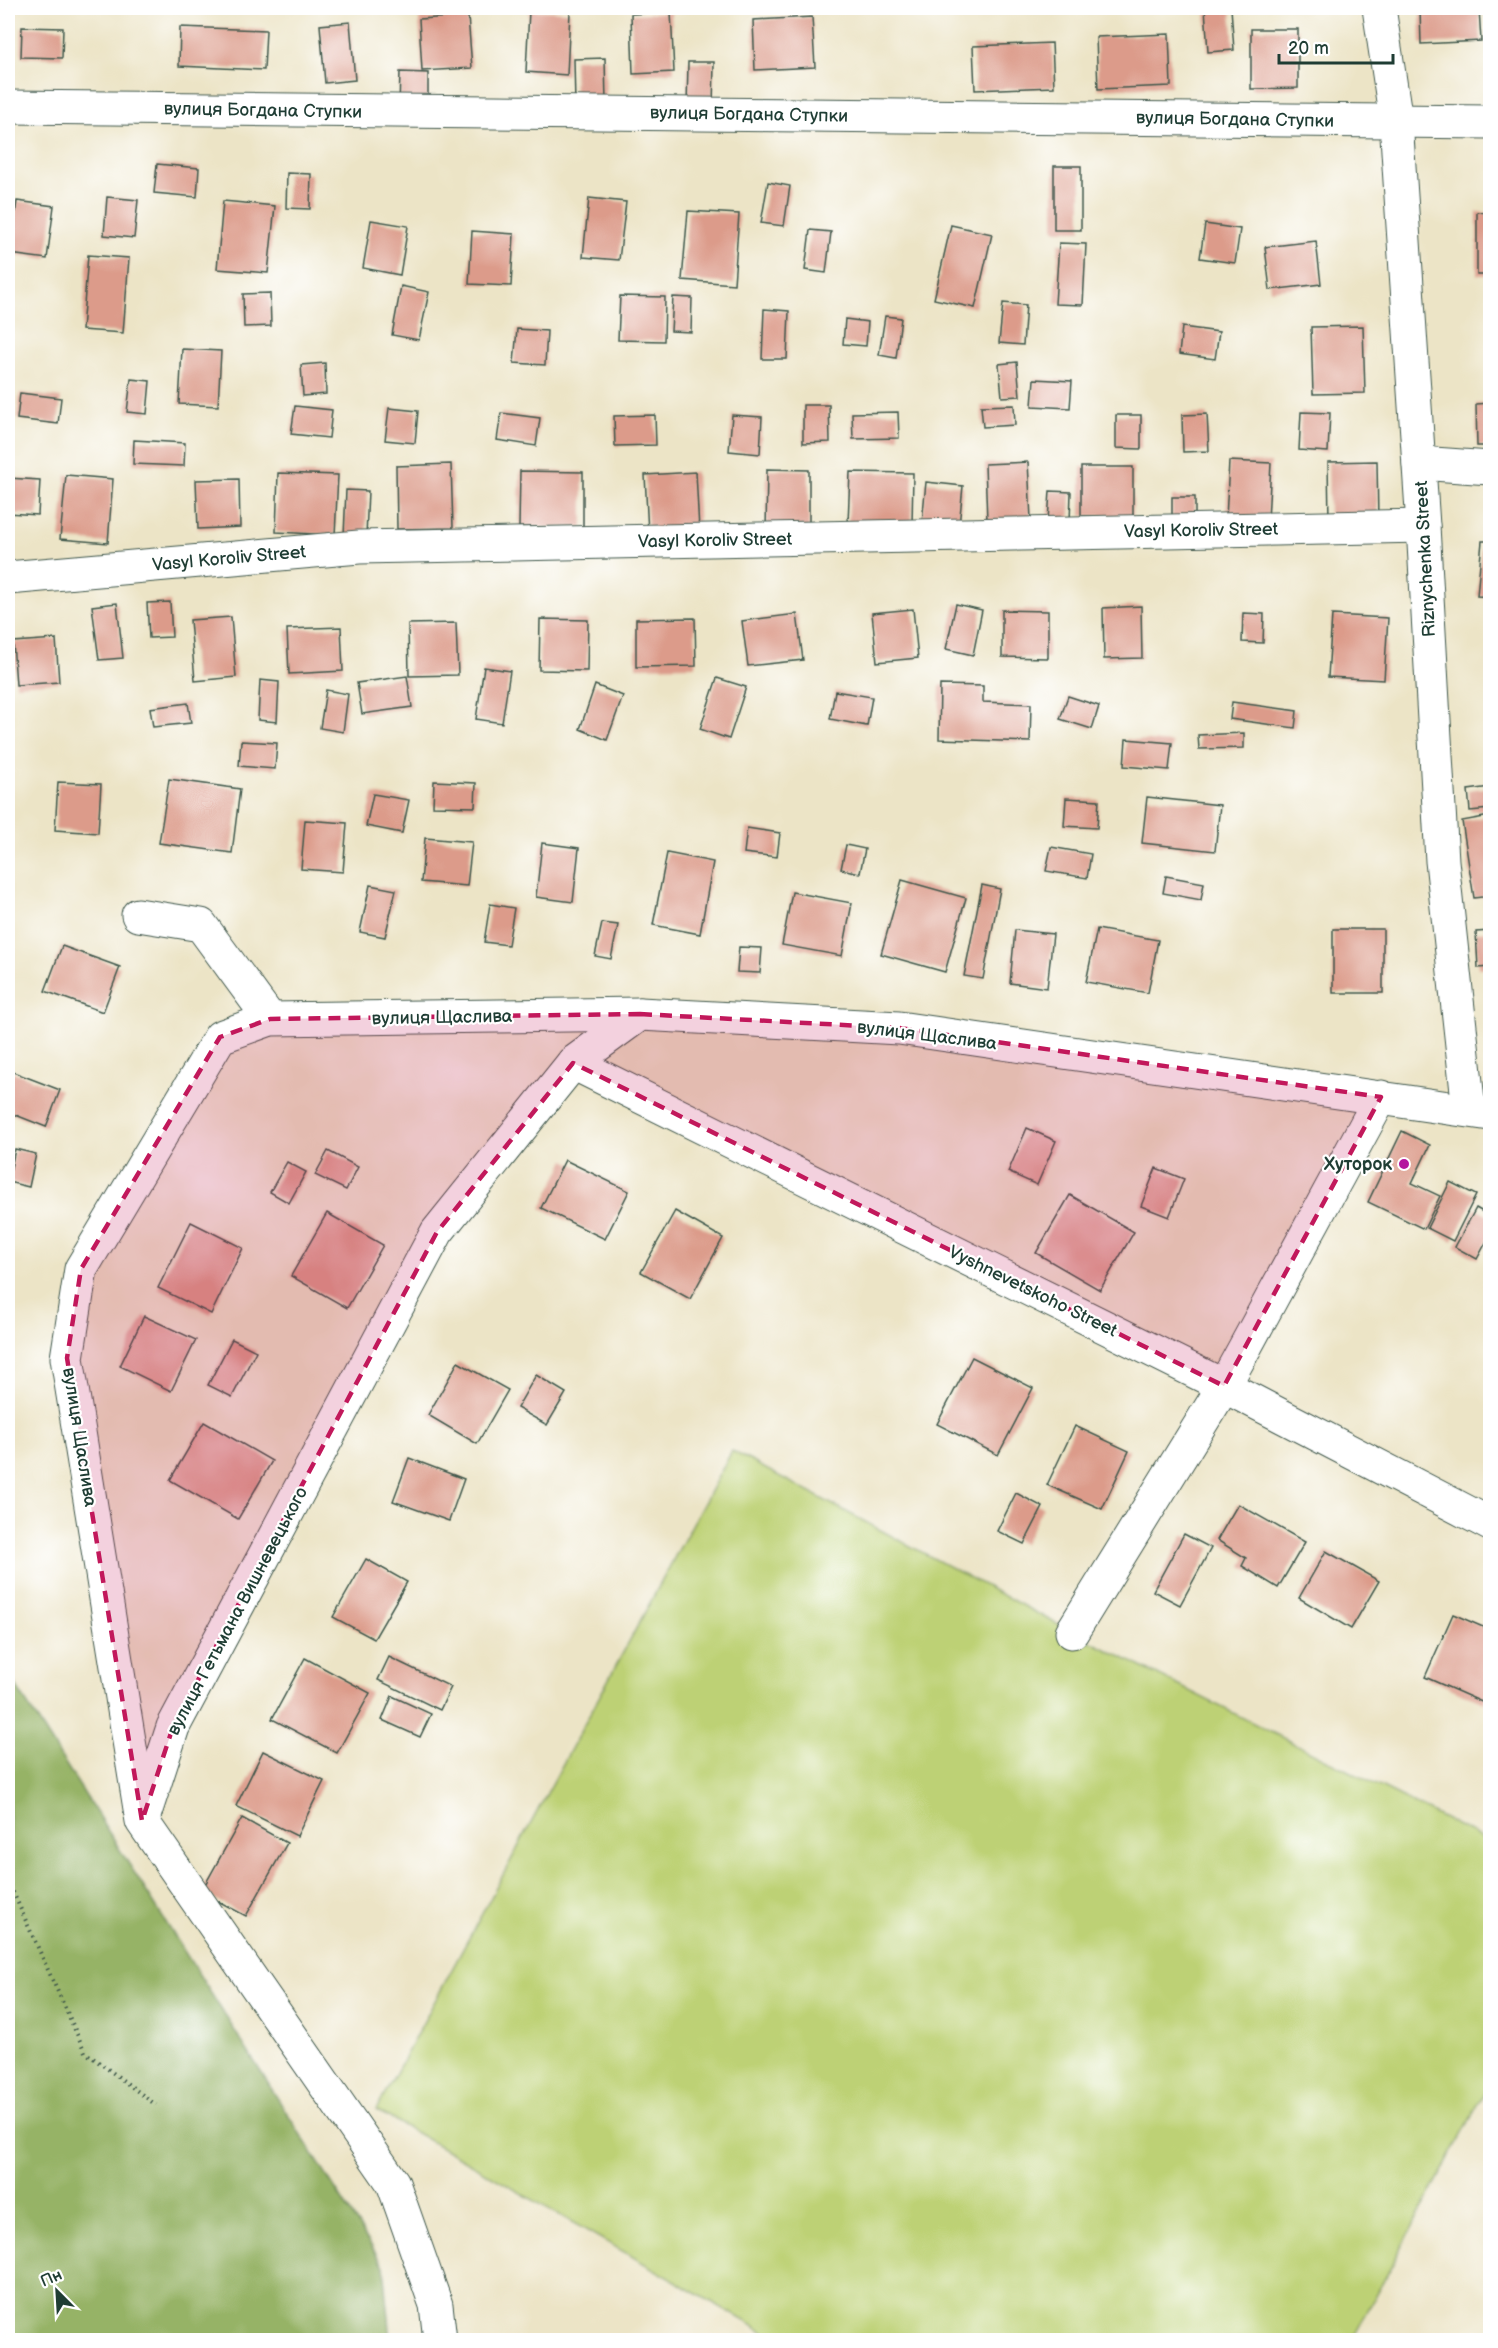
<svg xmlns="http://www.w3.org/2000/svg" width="1498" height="2348" font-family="'Balsamiq Sans',sans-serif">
<rect width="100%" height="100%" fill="#fff"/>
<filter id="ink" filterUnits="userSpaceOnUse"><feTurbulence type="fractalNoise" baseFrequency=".0167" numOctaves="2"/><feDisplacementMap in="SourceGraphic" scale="12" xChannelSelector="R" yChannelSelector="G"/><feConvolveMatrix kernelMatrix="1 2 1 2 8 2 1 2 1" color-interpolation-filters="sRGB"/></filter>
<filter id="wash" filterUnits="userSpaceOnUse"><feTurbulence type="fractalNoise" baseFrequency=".008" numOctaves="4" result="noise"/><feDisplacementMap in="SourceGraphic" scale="24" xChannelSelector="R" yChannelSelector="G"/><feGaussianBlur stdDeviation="1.35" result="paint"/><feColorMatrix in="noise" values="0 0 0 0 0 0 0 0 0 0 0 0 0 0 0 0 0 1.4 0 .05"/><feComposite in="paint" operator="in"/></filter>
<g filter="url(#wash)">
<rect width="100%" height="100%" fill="#ece4c6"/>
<polygon fill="#bdd174" stroke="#6e8754" stroke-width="1.5" points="732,1451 1072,1632 1490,1842 1490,2082 1352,2340 778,2340 376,2110"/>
<polygon fill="#96b366" stroke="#5a784d" stroke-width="1.5" points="9,1675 384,2266 391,2340 8,2340"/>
<g id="blocks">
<g fill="#dc9b8a">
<polygon points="1205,8 1231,8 1234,50 1208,52"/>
<polygon points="1479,8 1481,41 1421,44 1420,9"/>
<polygon points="529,10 570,12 567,75 526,72"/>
<polygon points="671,12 674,72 633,74 631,14"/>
<polygon points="468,16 472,68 422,71 419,19"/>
<polygon points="812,17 815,67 755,70 753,20"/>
<polygon points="350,22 355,80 325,83 320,25"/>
<polygon points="22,27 63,28 62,58 21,57"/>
<polygon points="180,27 266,30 264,70 179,66"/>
<polygon points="1251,29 1298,29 1298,88 1251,89"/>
<polygon points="1169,34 1171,86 1098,89 1096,37"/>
<polygon points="1052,43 1054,87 975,90 973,46"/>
<polygon points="605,58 606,104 575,105 574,59"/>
<polygon points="688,62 714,62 713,108 687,107"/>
<polygon points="400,72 428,73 428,107 399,107"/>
<polygon points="157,164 199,168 197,197 154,193"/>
<rect x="1054" y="166" width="27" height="64"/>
<polygon points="287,173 311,174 310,209 286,208"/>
<polygon points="768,182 790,186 784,226 761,223"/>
<polygon points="107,197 138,200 134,238 104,235"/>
<polygon points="589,198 626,202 619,260 583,257"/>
<polygon points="17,201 54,206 47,259 10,254"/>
<polygon points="223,201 275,206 268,273 217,269"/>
<polygon points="688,211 739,214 734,284 682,280"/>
<polygon points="1477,212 1490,213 1490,275 1477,275"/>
<polygon points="371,220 408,226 400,275 363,268"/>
<polygon points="1205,224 1240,229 1235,263 1200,258"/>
<polygon points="951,225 992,234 975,308 934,299"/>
<polygon points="810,230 831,232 826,273 805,270"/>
<polygon points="472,231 514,234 511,286 469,284"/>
<polygon points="1316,241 1321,284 1270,290 1265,247"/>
<polygon points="1059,243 1086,244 1083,305 1055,304"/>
<polygon points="88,255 129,258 123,333 82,330"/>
<polygon points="401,286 429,292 419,340 392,335"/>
<polygon points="270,293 271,326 244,327 243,294"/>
<polygon points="620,296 665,297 664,341 618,340"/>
<polygon points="673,297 692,298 691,332 671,331"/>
<polygon points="1003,303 1026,305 1023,345 999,343"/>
<polygon points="764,309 789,311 787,359 762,359"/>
<polygon points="885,316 901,318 896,358 879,355"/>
<polygon points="845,319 868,322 866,346 843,344"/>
<polygon points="1363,326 1365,393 1313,394 1311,327"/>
<polygon points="1182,327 1219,332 1215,359 1179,354"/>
<polygon points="517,329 547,331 545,365 514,363"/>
<polygon points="182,349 221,351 218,406 179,404"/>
<polygon points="1017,362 1020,396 1002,397 999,364"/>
<polygon points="325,363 326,394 303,396 301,365"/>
<polygon points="131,379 150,381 147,414 127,412"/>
<polygon points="1034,379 1072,381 1070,408 1032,406"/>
<polygon points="20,393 61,398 58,424 17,419"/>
<polygon points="1490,403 1490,446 1477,446 1476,404"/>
<polygon points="803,405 829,405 830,442 803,443"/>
<polygon points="1014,405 1015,425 983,427 981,406"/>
<polygon points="295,406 332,410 329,438 291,434"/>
<polygon points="389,408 418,411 415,443 385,440"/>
<polygon points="898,412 899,438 853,439 852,413"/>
<polygon points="1301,412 1330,413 1328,452 1299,450"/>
<polygon points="501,413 540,418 536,446 497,440"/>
<polygon points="1207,414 1209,451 1183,452 1182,415"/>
<polygon points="655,415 656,445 615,446 614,416"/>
<polygon points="732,415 762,417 760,454 729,451"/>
<polygon points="1116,415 1141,415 1141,449 1116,448"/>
<polygon points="134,440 185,443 184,466 133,464"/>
<polygon points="1229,461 1271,463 1268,521 1226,519"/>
<polygon points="1377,461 1378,520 1329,521 1328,462"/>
<polygon points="1028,462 1031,519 987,521 985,464"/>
<polygon points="451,464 453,528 397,529 396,466"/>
<rect x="1081" y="467" width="52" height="49"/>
<polygon points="767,469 809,470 809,533 766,532"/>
<polygon points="520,471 583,472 583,528 519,527"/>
<polygon points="696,472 699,530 648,533 645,475"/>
<polygon points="850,472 913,473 912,526 848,524"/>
<polygon points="278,473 338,475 335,535 276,532"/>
<polygon points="66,475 113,479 108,543 60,539"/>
<polygon points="8,478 40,480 38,515 8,513"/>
<polygon points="239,479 240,527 198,529 196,480"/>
<polygon points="926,482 963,486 959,526 922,523"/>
<polygon points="346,490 368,491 366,536 344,536"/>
<polygon points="1050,491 1071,492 1070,522 1048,521"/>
<rect x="1172" y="497" width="23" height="25"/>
<polygon points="1482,541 1490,541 1490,597 1477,596"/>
<polygon points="170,602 172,637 149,638 147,603"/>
<polygon points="117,603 123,658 99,660 92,606"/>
<polygon points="956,604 982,610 973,655 946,649"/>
<polygon points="1141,606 1142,658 1104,659 1103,608"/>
<polygon points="913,609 918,658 877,662 872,613"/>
<polygon points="1002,610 1048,611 1048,658 1002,657"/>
<polygon points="1243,613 1264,614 1263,643 1242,642"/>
<polygon points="797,614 803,660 748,666 742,621"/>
<polygon points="1332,615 1388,618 1384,680 1328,677"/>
<polygon points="231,617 236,677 195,681 190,620"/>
<polygon points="695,618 696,666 636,667 636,619"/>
<polygon points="540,619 588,620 587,671 539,670"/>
<polygon points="456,623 458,675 409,676 408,624"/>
<polygon points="341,627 343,671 289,674 287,629"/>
<polygon points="56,639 59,682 16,685 13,642"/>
<polygon points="484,667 510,671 502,723 476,719"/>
<polygon points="407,676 412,707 362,714 357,683"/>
<polygon points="717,678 746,687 729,739 700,729"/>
<polygon points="260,680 279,682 277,722 258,720"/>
<polygon points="595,685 623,696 607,740 580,729"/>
<polygon points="940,685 983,686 983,702 1031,704 1030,742 939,739"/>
<polygon points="326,690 348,694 343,732 320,728"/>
<polygon points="835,691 872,697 867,726 830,719"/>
<polygon points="1068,696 1099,706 1092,729 1060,719"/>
<polygon points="1232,702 1297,711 1295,728 1230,719"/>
<polygon points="188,703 191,723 153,727 150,708"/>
<polygon points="1244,733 1244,748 1199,749 1198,735"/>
<polygon points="1126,739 1172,743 1169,770 1124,766"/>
<polygon points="241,741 277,743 275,769 239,766"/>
<polygon points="169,779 240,789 232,853 159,843"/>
<polygon points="434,781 476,783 475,807 433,806"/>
<polygon points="58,782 101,784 98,833 55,830"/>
<polygon points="1490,787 1490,809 1470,811 1468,790"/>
<polygon points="373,794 409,800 402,833 366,826"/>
<polygon points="1147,797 1220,805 1215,851 1142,843"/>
<polygon points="1066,798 1099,800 1097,828 1064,826"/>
<polygon points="1490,816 1490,896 1474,898 1462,821"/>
<polygon points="305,820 347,823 343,872 301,869"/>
<polygon points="747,828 780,833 777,857 744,853"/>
<polygon points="425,838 472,842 467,886 421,882"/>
<polygon points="542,843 579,848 573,902 536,897"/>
<polygon points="846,845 865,849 860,873 841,869"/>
<polygon points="1051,847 1091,854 1087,878 1046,871"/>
<polygon points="667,853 713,862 700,934 653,925"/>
<polygon points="1166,876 1204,883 1201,900 1163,893"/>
<polygon points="902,880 966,898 945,972 881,954"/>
<polygon points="370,885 396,890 385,937 360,932"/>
<polygon points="982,885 1000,889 983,979 964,976"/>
<polygon points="792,892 852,903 842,956 782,945"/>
<polygon points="490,904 514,908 508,945 484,942"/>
<polygon points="602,923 618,925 611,959 595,956"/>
<polygon points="1097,929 1158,940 1148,993 1086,982"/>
<rect x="1333" y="929" width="50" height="64"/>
<polygon points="1015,930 1053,934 1047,988 1010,983"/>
<polygon points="1490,931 1490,967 1478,968 1476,932"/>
<polygon points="62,946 120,967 103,1012 45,991"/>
<polygon points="739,947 762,948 760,973 737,972"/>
<polygon points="8,1070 60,1090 46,1127 8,1112"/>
<polygon points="1027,1128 1056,1141 1037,1185 1008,1172"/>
<polygon points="1402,1131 1430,1145 1412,1183 1440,1196 1424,1229 1368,1202"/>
<polygon points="15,1149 36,1154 29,1187 8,1182"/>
<polygon points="328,1151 358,1167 346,1190 315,1175"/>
<polygon points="565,1160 629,1191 605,1239 541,1208"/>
<polygon points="287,1162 306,1172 289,1203 270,1192"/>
<polygon points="1156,1168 1184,1179 1169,1217 1141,1206"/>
<polygon points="1450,1182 1476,1195 1453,1241 1427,1228"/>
<polygon points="1070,1195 1134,1232 1100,1290 1036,1253"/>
<polygon points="1476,1208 1490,1216 1490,1235 1477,1259 1455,1247"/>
<polygon points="675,1211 723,1238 690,1299 641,1272"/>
<polygon points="327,1213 383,1245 347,1308 291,1276"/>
<polygon points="191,1222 243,1248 211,1314 158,1288"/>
<polygon points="144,1316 196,1340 171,1391 120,1366"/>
<polygon points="232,1339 256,1351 232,1397 208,1385"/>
<polygon points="972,1357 1033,1388 998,1455 937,1424"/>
<polygon points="458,1362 508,1390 477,1444 428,1415"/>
<polygon points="536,1375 566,1393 547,1425 517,1408"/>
<polygon points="204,1422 272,1461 238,1519 170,1480"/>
<polygon points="1075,1426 1129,1451 1102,1509 1047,1485"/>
<polygon points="409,1458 464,1479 449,1521 393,1501"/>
<polygon points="1016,1493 1043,1507 1024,1544 997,1531"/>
<polygon points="1238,1504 1305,1542 1278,1588 1242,1566 1246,1558 1217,1540"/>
<polygon points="1184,1534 1211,1548 1180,1605 1153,1591"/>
<polygon points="1326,1551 1379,1581 1351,1629 1299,1598"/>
<polygon points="366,1559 407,1582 374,1639 333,1617"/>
<polygon points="1453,1614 1490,1630 1490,1688 1484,1703 1425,1677"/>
<polygon points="389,1657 451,1687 440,1710 378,1680"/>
<polygon points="305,1658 370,1693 337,1753 272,1719"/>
<polygon points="392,1696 431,1714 420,1737 382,1720"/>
<polygon points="263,1751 324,1781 297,1836 236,1806"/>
<polygon points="242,1818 287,1843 246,1916 201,1892"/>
</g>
</g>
</g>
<g filter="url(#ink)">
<use href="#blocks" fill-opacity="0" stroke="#3e564a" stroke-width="1.5"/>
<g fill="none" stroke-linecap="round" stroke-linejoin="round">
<defs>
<g id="minor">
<polyline points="1379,8 1396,121 1423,526 1442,861 1469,1110"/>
<polyline points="8,107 1490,122"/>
<polyline points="1419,463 1490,468"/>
<polyline points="8,578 359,547 1423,526"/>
<polyline points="138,915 201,925 270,1019"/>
<polyline points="573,1063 1224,1386 1490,1524"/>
<polyline points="1072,1632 1224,1386 1381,1097"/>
<polyline points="144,1816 173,1727 437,1232 573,1063 640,1014"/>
<polyline points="440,2340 436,2305 393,2183 142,1821 67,1358 81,1269 220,1037 270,1019 640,1014 899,1028 1490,1114"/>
</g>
</defs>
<use href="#minor" stroke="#3e564a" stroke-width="35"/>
<polyline stroke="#3e564a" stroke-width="4" stroke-dasharray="1.5 4.5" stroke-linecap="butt" points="8,1881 85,2052 156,2105"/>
<use href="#minor" stroke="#fff" stroke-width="33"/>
</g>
</g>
<path fill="#c2185b" fill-opacity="0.2" stroke="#c2185b" stroke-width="4.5" stroke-dasharray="12 8" stroke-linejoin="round" d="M640 1014 899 1028 1381 1097 1224 1386 573 1063 437 1232 173 1727 142 1821 67 1358 81 1269 220 1037 270 1019Z"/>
<circle fill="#b5179e" stroke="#fff" stroke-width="2" cx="1404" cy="1164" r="6"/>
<g text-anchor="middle" stroke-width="4.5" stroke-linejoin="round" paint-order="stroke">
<g font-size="18" fill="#1f3d34" stroke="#fff">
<text transform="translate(263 110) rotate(1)" y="6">вулиця Богдана Ступки</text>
<text transform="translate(749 114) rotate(1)" y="6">вулиця Богдана Ступки</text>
<text transform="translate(1235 119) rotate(1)" y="6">вулиця Богдана Ступки</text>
<text transform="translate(1201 530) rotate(-1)" y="6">Vasyl Koroliv Street</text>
<text transform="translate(715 540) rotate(-1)" y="6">Vasyl Koroliv Street</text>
<text transform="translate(229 558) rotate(-5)" y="6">Vasyl Koroliv Street</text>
<text transform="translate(1425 559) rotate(-93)" y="6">Riznychenka Street</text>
<text transform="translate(442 1017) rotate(-1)" y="6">вулиця Щаслива</text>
<text transform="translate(927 1035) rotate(7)" y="6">вулиця Щаслива</text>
<text transform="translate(1033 1291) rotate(26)" y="6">Vyshnevetskoho Street</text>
<text transform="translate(80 1437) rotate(81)" y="6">вулиця Щаслива</text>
<text transform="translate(237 1611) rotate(-62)" y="6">вулиця Гетьмана Вишневецького</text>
</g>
<g font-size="18" font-weight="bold" fill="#1f3d34" stroke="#fff" text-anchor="end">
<text x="1392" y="1170">Хуторок</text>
</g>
</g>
<rect width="1498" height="2348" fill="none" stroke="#fff" stroke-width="30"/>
<g transform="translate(57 2291) rotate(336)" stroke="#ffffff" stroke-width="4.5" paint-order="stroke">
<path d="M0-4.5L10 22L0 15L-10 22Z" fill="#1f3d34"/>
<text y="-9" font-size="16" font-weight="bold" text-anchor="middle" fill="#1f3d34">Пн</text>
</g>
<path d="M1279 54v9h114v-9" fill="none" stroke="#1f3d34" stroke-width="3"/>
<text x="1288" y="54" font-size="18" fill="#1f3d34" stroke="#ffffff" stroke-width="4.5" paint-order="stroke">20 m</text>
</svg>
